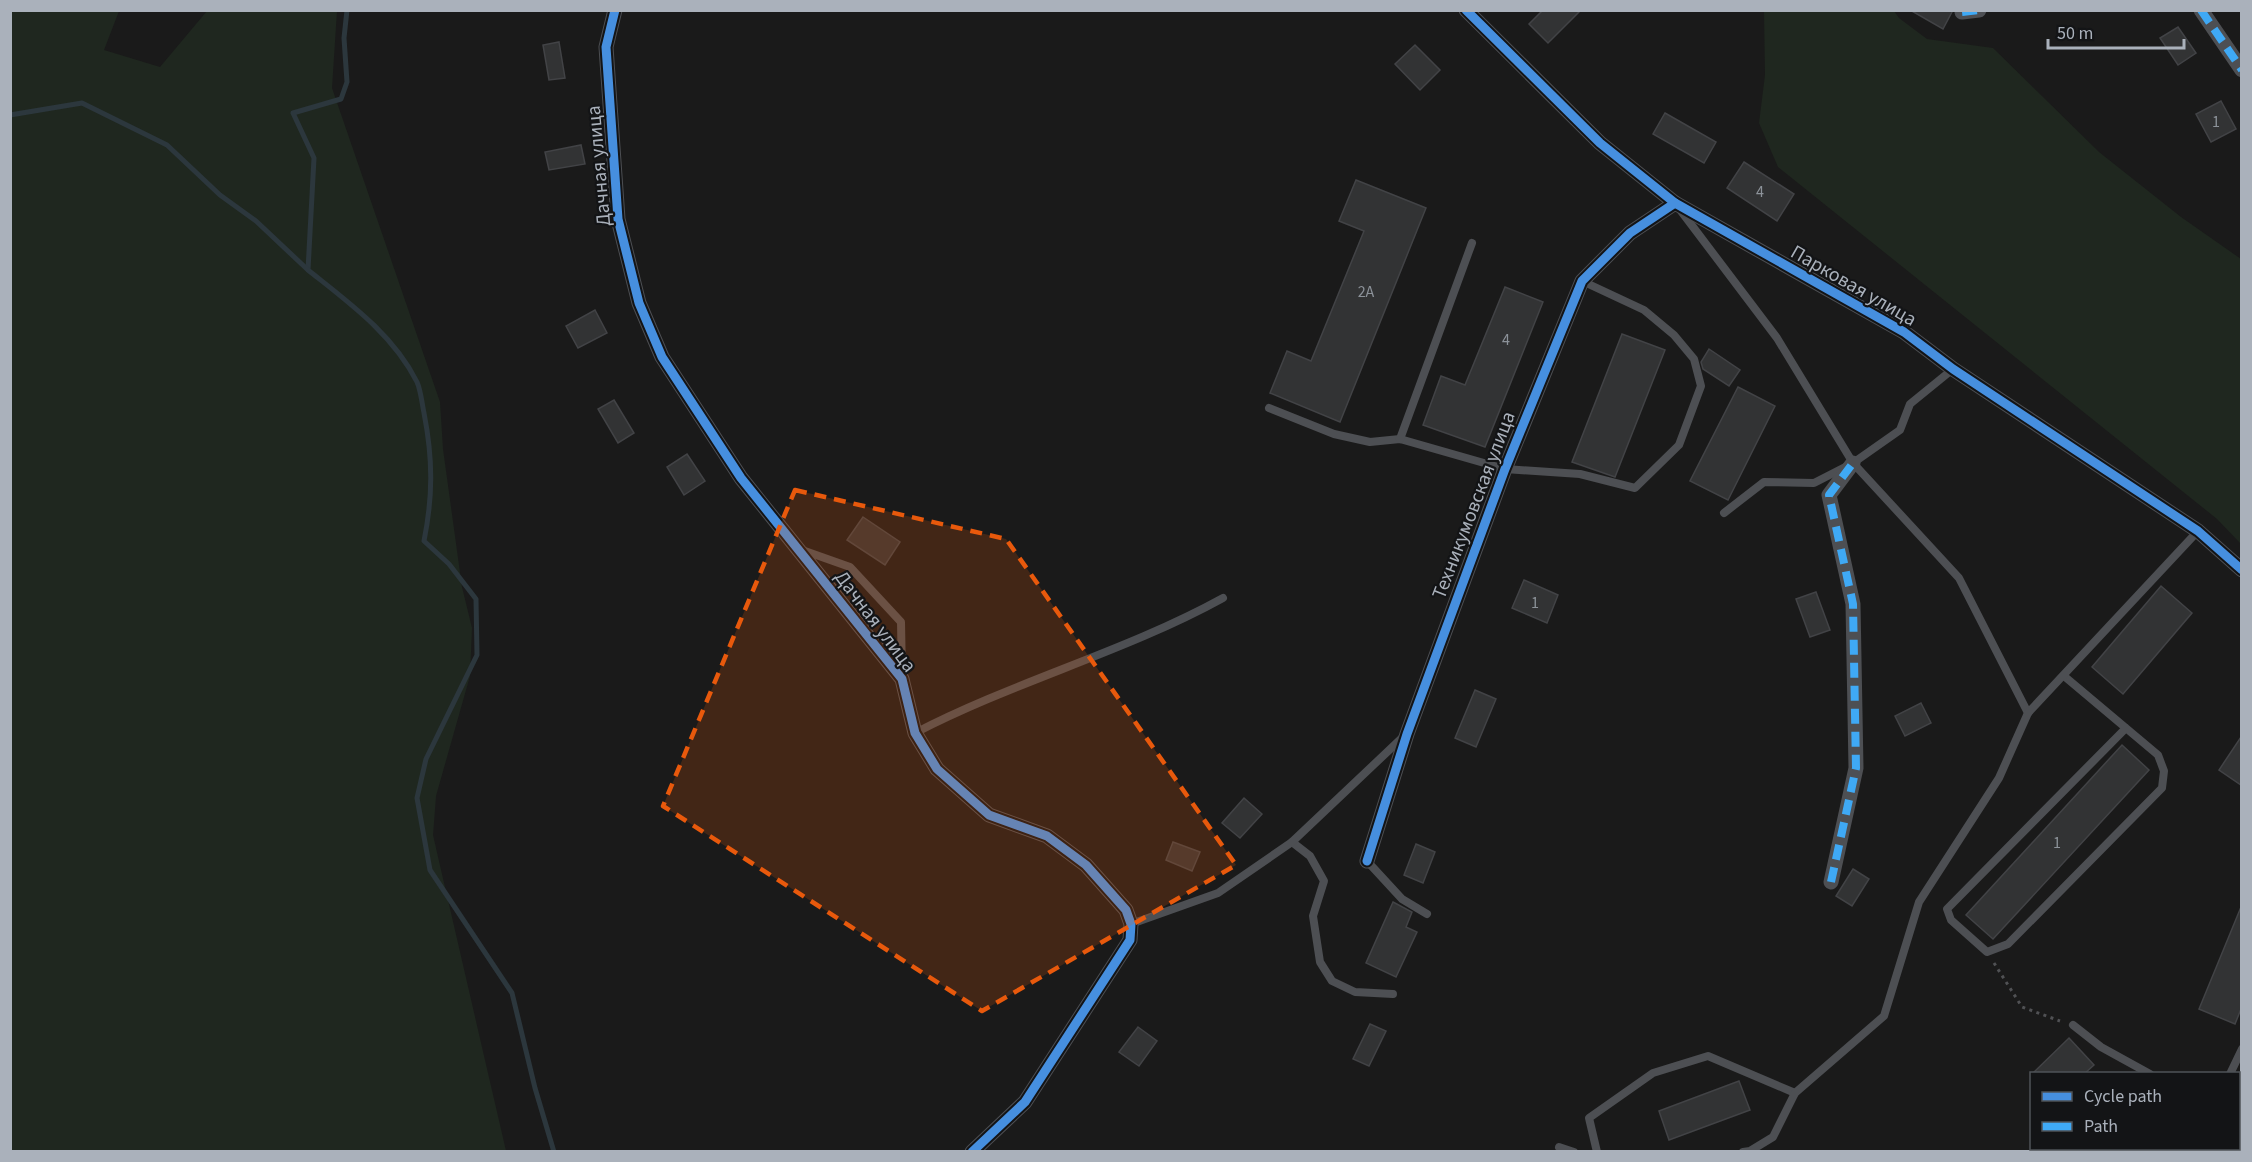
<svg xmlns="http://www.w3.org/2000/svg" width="2252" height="1162" font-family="'Source Sans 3',sans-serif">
<rect width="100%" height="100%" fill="#1a1a1a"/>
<g fill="#1f271f">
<polygon points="10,11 119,11 104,50 160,67 207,11 337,11 332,88 440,402 443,449 462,587 472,628 470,676 436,796 433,835 506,1151 11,1151"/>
<polygon points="1764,11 1894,11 1899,18 1927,39 1993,48 2099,152 2181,217 2241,259 2241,544 2217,519 1778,167 1759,123 1765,75"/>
</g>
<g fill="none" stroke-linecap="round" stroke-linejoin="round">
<g stroke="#2c373d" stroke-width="5">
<path d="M347 10 344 38 347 82 341 99 293 113 314 158 308 270C348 302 393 334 417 382 421 391 422 404 424 413 433 459 433 496 424 541L449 564 476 599 477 655 426 759 417 798 430 870 512 993 535 1088 554 1152"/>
<polyline points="10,115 82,103 167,145 220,195 256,221 308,270"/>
</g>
</g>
<g fill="#323334" stroke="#424346" stroke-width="1.5">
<polygon points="1543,10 1581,10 1548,43 1529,24"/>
<polygon points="1910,10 1953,10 1943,29"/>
<polygon points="2178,27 2196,53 2178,65 2160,38"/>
<polygon points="559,42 565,78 549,80 543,45"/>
<polygon points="1415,45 1440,70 1420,90 1395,64"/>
<polygon points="2221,101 2236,129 2211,142 2196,114"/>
<polygon points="1665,113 1716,142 1704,163 1653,134"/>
<polygon points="581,145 585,164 549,170 545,152"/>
<polygon points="1744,162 1794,194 1777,221 1727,188"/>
<polygon points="1356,180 1426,208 1340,422 1270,393 1287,351 1311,361 1364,231 1339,221"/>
<polygon points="1505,287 1543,302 1485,447 1423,425 1441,376 1465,385"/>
<polygon points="595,310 607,333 578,348 566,326"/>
<polygon points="1622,334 1665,350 1615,477 1572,462"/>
<polygon points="1709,349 1740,370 1729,386 1703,369 1701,362"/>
<polygon points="1738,387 1775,406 1728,500 1690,481"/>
<polygon points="614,400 634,433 618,443 598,409"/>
<polygon points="687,454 705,481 684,495 667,467"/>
<polygon points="863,517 900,542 885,565 847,540"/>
<polygon points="1524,580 1558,595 1547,623 1512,608"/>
<polygon points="2161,586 2192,613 2123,694 2092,667"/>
<polygon points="1816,592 1830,630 1810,637 1796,599"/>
<polygon points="1475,690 1496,699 1476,747 1455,738"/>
<polygon points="1921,703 1931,723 1905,736 1895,716"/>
<polygon points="2241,737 2241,785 2219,770"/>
<polygon points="2122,745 2149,770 1993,939 1966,915"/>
<polygon points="1244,798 1262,814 1240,838 1222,823"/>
<polygon points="1173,842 1200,852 1192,871 1166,860"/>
<polygon points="1416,844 1435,852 1423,883 1404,875"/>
<polygon points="1853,869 1869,879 1852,906 1836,896"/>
<polygon points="1393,902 1412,912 1406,927 1417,932 1396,977 1366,963"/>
<polygon points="2241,907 2241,1009 2235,1024 2199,1009"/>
<polygon points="1370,1024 1386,1031 1369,1066 1353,1059"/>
<polygon points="1138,1027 1157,1041 1139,1066 1119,1052"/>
<polygon points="2069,1038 2094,1065 2084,1074 2032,1074"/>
<polygon points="1739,1081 1750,1110 1669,1140 1659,1111"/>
</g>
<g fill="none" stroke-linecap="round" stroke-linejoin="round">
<polyline stroke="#505154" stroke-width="3" stroke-dasharray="3 4.5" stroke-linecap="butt" points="1994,963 2022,1007 2060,1021"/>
<g stroke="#4d4f53" stroke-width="8">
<polyline points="1681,211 1777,338 1853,463 1959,578 2028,713"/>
<polyline points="1269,408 1334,434 1370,442 1400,439 1505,469 1580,474 1635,488 1679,445 1701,386 1694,359 1674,335 1644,310 1582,281"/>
<polyline points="1400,439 1472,243"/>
<polyline points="1724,513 1764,482 1814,483 1853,463 1900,430 1910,404 1953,369"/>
<polyline points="802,550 850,567 901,622 902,676"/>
<polyline points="2064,676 2158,755 2164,771 2162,788 2008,944 1987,952 1951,920 1947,909 2126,728"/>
<path d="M915 733C1015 681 1125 652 1223 598"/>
<polyline points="1292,842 1310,856 1324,881 1313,916 1320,962 1332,981 1355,992 1393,994"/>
<polyline points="1367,861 1402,899 1427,914"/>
<polyline points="1131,924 1218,893 1292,842 1403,737"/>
<polyline points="2073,1025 2101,1047 2150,1074"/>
<polyline points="2230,1074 2242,1049"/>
<polyline points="2238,1102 2242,1104"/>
<polyline points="1559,1147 1574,1152"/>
<polyline points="1597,1152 1589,1118 1653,1073 1708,1056 1795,1093"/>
<polyline points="1743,1152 1750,1151 1773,1137 1795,1093 1884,1016 1919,902 1999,778 2028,713 2198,531"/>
</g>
<g stroke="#4d4f53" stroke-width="15">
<polyline points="615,10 606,47 618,219 639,303 662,357 741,478 902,679 915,733 937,769 989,815 1047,836 1086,865 1126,910 1131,924 1130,940 1025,1102 972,1152"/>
<polyline points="1466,10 1600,143 1675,203 1904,332 1953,369 2198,531 2242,570"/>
<polyline points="2201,10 2242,70"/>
<polyline points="1962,12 1979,10"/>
<polyline points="1367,861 1407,734 1505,469 1582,281 1630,233 1675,203"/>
<polyline points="1831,882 1856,768 1853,604 1829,495 1853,463"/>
<polyline points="2238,1121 2242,1118"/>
<polyline points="2206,1152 2210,1148"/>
</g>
<g stroke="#3fa9f5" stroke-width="8" stroke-dasharray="15 8" stroke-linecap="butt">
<polyline points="2201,10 2242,70"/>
<polyline points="1962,12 1979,10"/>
<polyline points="1831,882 1856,768 1853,604 1829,495 1853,463"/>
</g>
<defs>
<g id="cycleway">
<polyline points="615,10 606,47 618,219 639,303 662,357 741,478 902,679 915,733 937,769 989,815 1047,836 1086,865 1126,910 1131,924 1130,940 1025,1102 972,1152"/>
<polyline points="1466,10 1600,143 1675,203 1904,332 1953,369 2198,531 2242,570"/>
<polyline points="1367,861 1407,734 1505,469 1582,281 1630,233 1675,203"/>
</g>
</defs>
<use href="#cycleway" stroke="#131416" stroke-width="13"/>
<use href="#cycleway" stroke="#468fdf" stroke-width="9"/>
</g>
<path fill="#e8590c" fill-opacity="0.2" stroke="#e8590c" stroke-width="4.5" stroke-dasharray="12 8" stroke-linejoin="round" d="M795 490 1006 539 1236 865 982 1011 663 806Z"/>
<g text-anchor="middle" stroke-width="4.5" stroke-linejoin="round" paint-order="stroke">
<g font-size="16" fill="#8c9299">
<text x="2216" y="127">1</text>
<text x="1760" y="197">4</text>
<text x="1366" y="297">2А</text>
<text x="1506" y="345">4</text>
<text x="1535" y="608">1</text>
<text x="2057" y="848">1</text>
</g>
<g font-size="20" fill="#aab1bb" stroke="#131416">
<text transform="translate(598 166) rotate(-95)" y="7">Дачная улица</text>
<text transform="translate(1854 285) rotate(30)" y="7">Парковая улица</text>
<text transform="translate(1473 505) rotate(-69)" y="7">Техникумовская улица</text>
<text transform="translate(876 621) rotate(53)" y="7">Дачная улица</text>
</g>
</g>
<rect width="2252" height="1162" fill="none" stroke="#aab1bb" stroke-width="24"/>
<rect x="2030" y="1072" width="210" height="78" fill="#131416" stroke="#4f5358" stroke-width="1.5"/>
<rect x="2042" y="1092" width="30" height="9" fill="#468fdf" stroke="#4f5358" stroke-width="1.5"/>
<text x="2084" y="1102" font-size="18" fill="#aab1bb">Cycle path</text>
<rect x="2042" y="1122" width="30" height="9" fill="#3fa9f5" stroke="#4f5358" stroke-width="1.5"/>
<text x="2084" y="1132" font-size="18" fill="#aab1bb">Path</text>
<path d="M2048 39v9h136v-9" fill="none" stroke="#aab1bb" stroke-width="3"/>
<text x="2057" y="39" font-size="18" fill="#aab1bb" stroke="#131416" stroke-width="4.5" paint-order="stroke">50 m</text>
</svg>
